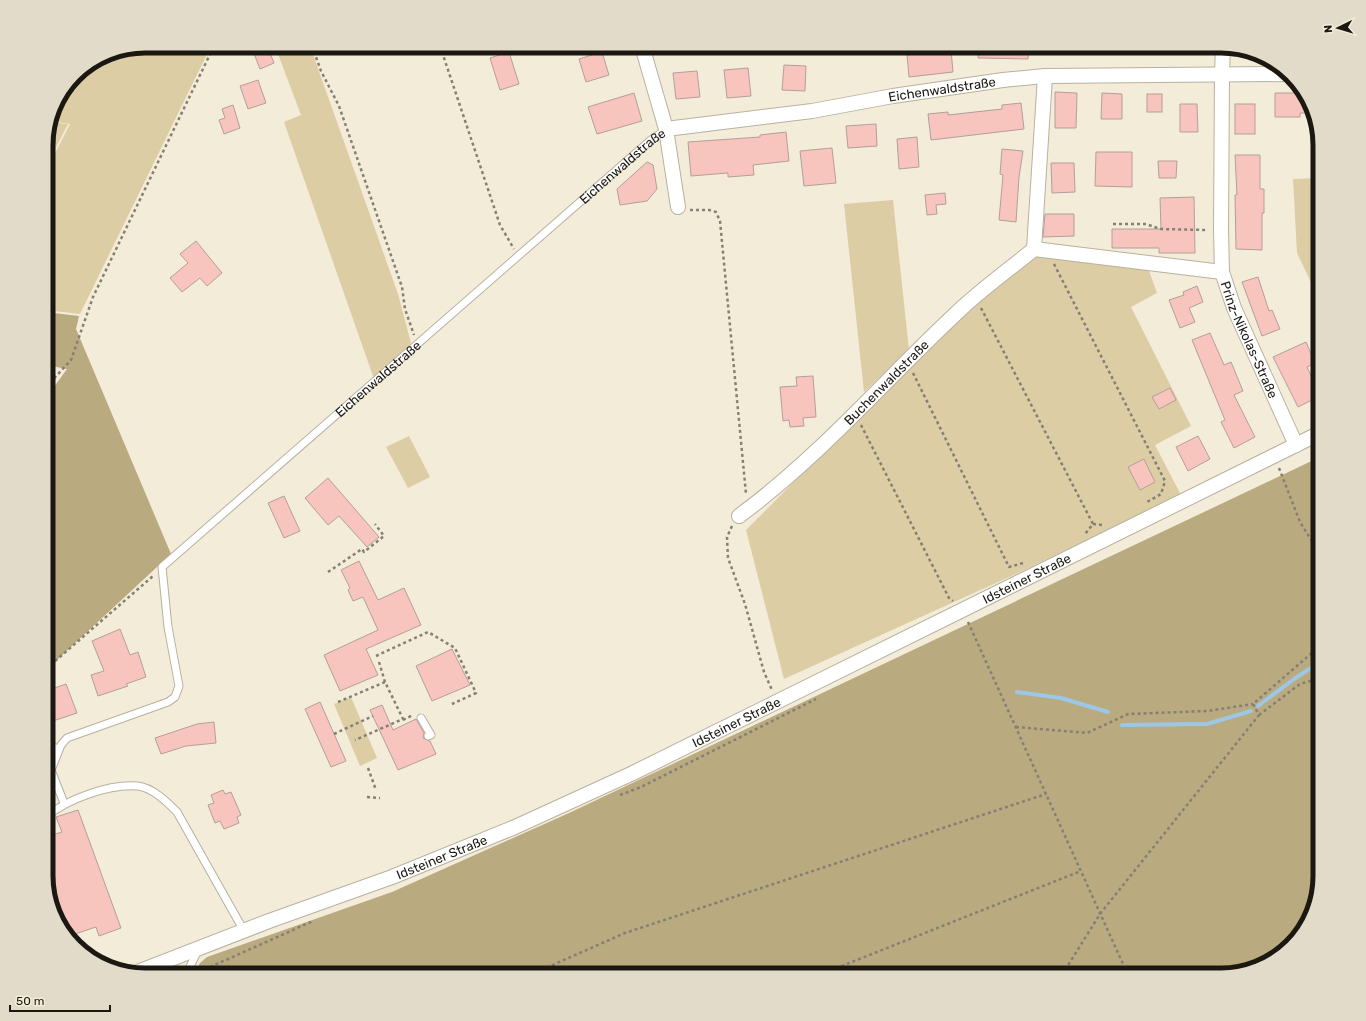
<svg xmlns="http://www.w3.org/2000/svg" width="1366" height="1021" font-family="Rubik,sans-serif">
<rect width="100%" height="100%" fill="#f3ecd9"/>
<g fill="#dccda5">
<polygon points="145,46 211,46 80,314 46,310 46,171 70,124 51,121 56,101 79,71 107,53"/>
<polygon points="275,46 310,46 398,294 411,343 374,379 284,122 301,115"/>
<polygon points="50,122 68,124 46,167 46,138"/>
<polygon points="1320,178 1320,301 1297,253 1293,179"/>
<polygon points="893,200 909,350 864,392 844,204"/>
<polygon points="1038,254 1148,268 1157,293 1131,307 1191,426 1155,445 1181,495 1018,573 784,679 746,530 968,307"/>
<polygon points="409,436 430,477 408,488 386,447"/>
<polygon points="351,697 377,758 360,766 334,704"/>
</g>
<g fill="#baaa7f">
<polygon points="46,312 79,316 76,329 171,554 46,670 46,398 67,369 46,365"/>
<polygon points="1320,457 1320,877 1315,908 1300,937 1265,965 1221,975 194,975 200,963 207,957 392,892 569,813"/>
</g>
<g fill="none" stroke-linecap="round" stroke-linejoin="round">
<g stroke="#9dc7e5" stroke-width="4">
<polyline points="1017,692 1061,698 1108,712"/>
<polyline points="1258,706 1294,679 1320,662"/>
<polyline points="1122,725 1207,724 1251,711"/>
</g>
</g>
<g fill="#f8c4be" stroke="#b49e9c">
<polygon points="267,46 274,63 260,69 253,51"/>
<polygon points="979,46 1029,46 1028,59 978,58"/>
<polygon points="951,50 953,72 909,77 907,55"/>
<polygon points="509,52 519,84 500,90 490,58"/>
<polygon points="602,52 609,75 586,82 579,59"/>
<polygon points="784,65 806,66 805,91 782,90"/>
<polygon points="748,68 751,96 727,98 724,70"/>
<polygon points="697,71 700,97 676,99 673,73"/>
<polygon points="258,80 266,103 248,109 240,86"/>
<polygon points="1055,92 1077,93 1076,128 1055,128"/>
<polygon points="634,93 642,121 597,134 588,107"/>
<polygon points="1102,93 1122,94 1122,119 1101,119"/>
<polygon points="1275,93 1303,93 1310,101 1313,113 1300,113 1300,117 1275,117"/>
<rect x="1147" y="94" width="15" height="18"/>
<polygon points="1021,103 1024,129 931,140 928,114 948,112 948,115 1002,109 1002,105"/>
<polygon points="1180,104 1197,104 1198,132 1180,132"/>
<rect x="1235" y="104" width="20" height="30"/>
<polygon points="233,105 240,128 224,134 219,120 225,118 222,109"/>
<polygon points="876,124 877,146 848,148 846,126"/>
<polygon points="786,132 789,161 753,165 754,175 728,177 728,173 691,176 688,142 760,137 760,135"/>
<polygon points="917,137 919,167 899,169 897,139"/>
<polygon points="832,148 836,183 804,186 800,151"/>
<polygon points="1002,149 1023,151 1019,177 1016,222 999,220 1003,175 1000,174"/>
<polygon points="1096,152 1132,152 1132,187 1095,186"/>
<polygon points="1235,155 1260,155 1260,189 1264,189 1264,213 1262,213 1262,250 1236,249 1235,195 1237,195"/>
<polygon points="1158,161 1177,161 1176,178 1159,178"/>
<polygon points="647,162 653,165 657,189 647,201 620,205 617,189"/>
<polygon points="1051,163 1074,163 1075,192 1052,193"/>
<polygon points="945,193 946,204 936,205 937,214 927,215 925,195"/>
<polygon points="1194,197 1195,253 1159,253 1159,248 1112,248 1112,229 1161,229 1160,198"/>
<polygon points="1045,214 1074,214 1074,236 1043,237"/>
<polygon points="196,241 222,273 207,286 200,278 182,292 170,278 188,263 180,254"/>
<polygon points="1258,277 1269,311 1272,310 1280,329 1262,336 1242,282"/>
<polygon points="1197,286 1203,302 1189,308 1195,322 1180,328 1169,300 1184,295 1183,292"/>
<polygon points="1210,333 1224,365 1231,362 1243,391 1234,395 1255,437 1234,448 1221,422 1225,420 1192,340"/>
<polygon points="1306,342 1315,363 1307,367 1320,396 1298,407 1273,357"/>
<polygon points="813,376 816,417 803,418 804,426 790,427 789,420 783,421 780,387 797,386 796,377"/>
<polygon points="1170,388 1176,400 1159,409 1152,397"/>
<polygon points="1198,436 1210,459 1188,471 1176,447"/>
<polygon points="1144,459 1155,482 1140,490 1128,467"/>
<polygon points="328,478 379,537 367,547 339,516 328,525 305,498"/>
<polygon points="284,496 300,531 284,538 268,503"/>
<polygon points="359,561 378,600 404,588 421,625 366,649 378,675 340,691 324,655 378,630 363,597 353,601 348,590 350,588 341,570"/>
<polygon points="120,629 130,655 138,652 146,677 126,684 128,686 98,696 91,675 104,671 92,641"/>
<polygon points="452,649 470,685 432,701 416,666"/>
<polygon points="66,684 77,713 50,722 46,706 51,704 46,691"/>
<polygon points="320,702 346,761 331,767 305,709"/>
<polygon points="382,705 393,730 416,719 424,733 423,738 430,741 436,754 398,770 370,710"/>
<polygon points="214,722 216,743 186,746 161,754 155,738 197,724"/>
<polygon points="223,790 225,794 231,792 241,815 237,817 239,823 224,829 220,821 215,823 208,805 214,803 211,795"/>
<polygon points="78,810 121,928 99,936 96,927 69,936 46,871 46,837 62,832 56,817"/>
</g>
<g fill="none" stroke-linecap="round" stroke-linejoin="round">
<defs>
<g id="lane">
<polyline points="421,718 431,735 428,736"/>
<polyline points="46,745 59,749"/>
<path id="s1" d="M64 803 51 770 61 745 67 738 168 702 175 697 179 686 168 627 162 567 651 140 666 130"/>
<path d="M46 817C67 799 109 784 137 786 152 787 167 802 177 812L244 931"/>
<polyline points="186,975 198,950"/>
</g>
<g id="street">
<polyline points="642,46 666,129 678,207"/>
<path id="s2" d="M1223 46 1222 74 1221 230 1222 272 1234 308 1296 445"/>
<path id="s3" d="M666 129 812 111 893 96 1003 80 1045 76 1287 74"/>
<polyline points="1034,249 1222,272"/>
<path id="s4" d="M739 516C822 455 888 376 963 307 986 286 1011 268 1034 249L1045 76"/>
<path id="s5" d="M135 973 269 921 392 877 515 827 633 773 1320 433"/>
</g>
</defs>
<use href="#lane" stroke="#b8b19f" stroke-width="9"/>
<use href="#street" stroke="#b8b19f" stroke-width="16"/>
<g stroke="#858073" stroke-width="2.5" stroke-dasharray="3 3" stroke-linecap="butt">
<polyline points="312,46 321,71 339,106 402,287 405,309 414,335"/>
<polyline points="440,46 500,225 514,249"/>
<polyline points="690,210 709,210 716,212 720,221 746,494"/>
<polyline points="1113,224 1146,224 1160,229 1208,230"/>
<polyline points="1054,264 1165,481 1161,494 1147,502"/>
<polyline points="981,308 1093,524 1085,534"/>
<polyline points="913,373 1009,567 1023,563"/>
<polyline points="46,387 71,360 93,297 214,46"/>
<polyline points="861,425 949,598 953,601"/>
<polyline points="1279,468 1300,522 1320,554"/>
<polyline points="1093,524 1103,525"/>
<polyline points="732,526 727,537 728,558 745,604 764,672 772,690"/>
<polyline points="328,572 362,549 364,552 384,536 375,524"/>
<polyline points="968,622 1128,975"/>
<polyline points="376,656 428,632 455,648 476,693 452,704"/>
<polyline points="379,662 385,682"/>
<polyline points="46,669 153,576"/>
<polyline points="338,702 385,682 403,719 355,740"/>
<polyline points="1259,715 1300,684 1320,678"/>
<polyline points="403,720 413,715"/>
<polyline points="1016,727 1087,733 1128,714 1207,711 1253,704"/>
<polyline points="334,734 373,716"/>
<polyline points="368,768 376,790"/>
<polyline points="620,795 641,787 816,699"/>
<polyline points="367,797 380,798"/>
<polyline points="199,972 313,921"/>
<polyline points="530,975 625,933 1046,794"/>
<polyline points="819,975 1081,871"/>
<polyline points="1062,975 1100,914 1259,715 1253,704 1320,646"/>
</g>
<use href="#lane" stroke="#fff" stroke-width="7"/>
<use href="#street" stroke="#fff" stroke-width="14"/>
</g>
<g text-anchor="middle" stroke-width="3.5" stroke-linejoin="round" paint-order="stroke">
<g font-size="13" fill="#1b1811" stroke="#f3ecd9">
<text dy="5" stroke="none"><textPath href="#s3" startOffset="279">Eichenwaldstraße</textPath></text>
<text dy="5" stroke="none"><textPath href="#s1" startOffset="930">Eichenwaldstraße</textPath></text>
<text dy="5" stroke="none"><textPath href="#s2" startOffset="299">Prinz-Nikolas-Straße</textPath></text>
<text dy="5" stroke="none"><textPath href="#s1" startOffset="606">Eichenwaldstraße</textPath></text>
<text dy="5" stroke="none"><textPath href="#s4" startOffset="199">Buchenwaldstraße</textPath></text>
<text dy="5" stroke="none"><textPath href="#s5" startOffset="976">Idsteiner Straße</textPath></text>
<text dy="5" stroke="none"><textPath href="#s5" startOffset="652">Idsteiner Straße</textPath></text>
<text dy="5" stroke="none"><textPath href="#s5" startOffset="328">Idsteiner Straße</textPath></text>
</g>
</g>
<path d="M0 0H1366V1021H0ZM145 53H1221A92 92 0 0 1 1313 145V876A92 92 0 0 1 1221 968H145A92 92 0 0 1 53 876V145A92 92 0 0 1 145 53Z" fill="#e2dbc9" fill-rule="evenodd"/>
<path fill="none" stroke="#1b1811" stroke-width="5" d="M145 53H1221A92 92 0 0 1 1313 145V876A92 92 0 0 1 1221 968H145A92 92 0 0 1 53 876V145A92 92 0 0 1 145 53Z"/>
<g transform="translate(1338 28) rotate(265)" stroke="#f3ecd9" stroke-width="3" paint-order="stroke">
<path d="M0-3L7 15L0 10L-7 15Z" fill="#1b1811"/>
<text y="-6" font-size="11" font-weight="bold" text-anchor="middle" fill="#1b1811">N</text>
</g>
<path d="M10 1005v6h100v-6" fill="none" stroke="#1b1811" stroke-width="2"/>
<text x="16" y="1005" font-size="12" fill="#1b1811" stroke="#f3ecd9" stroke-width="3" paint-order="stroke">50 m</text>
</svg>
